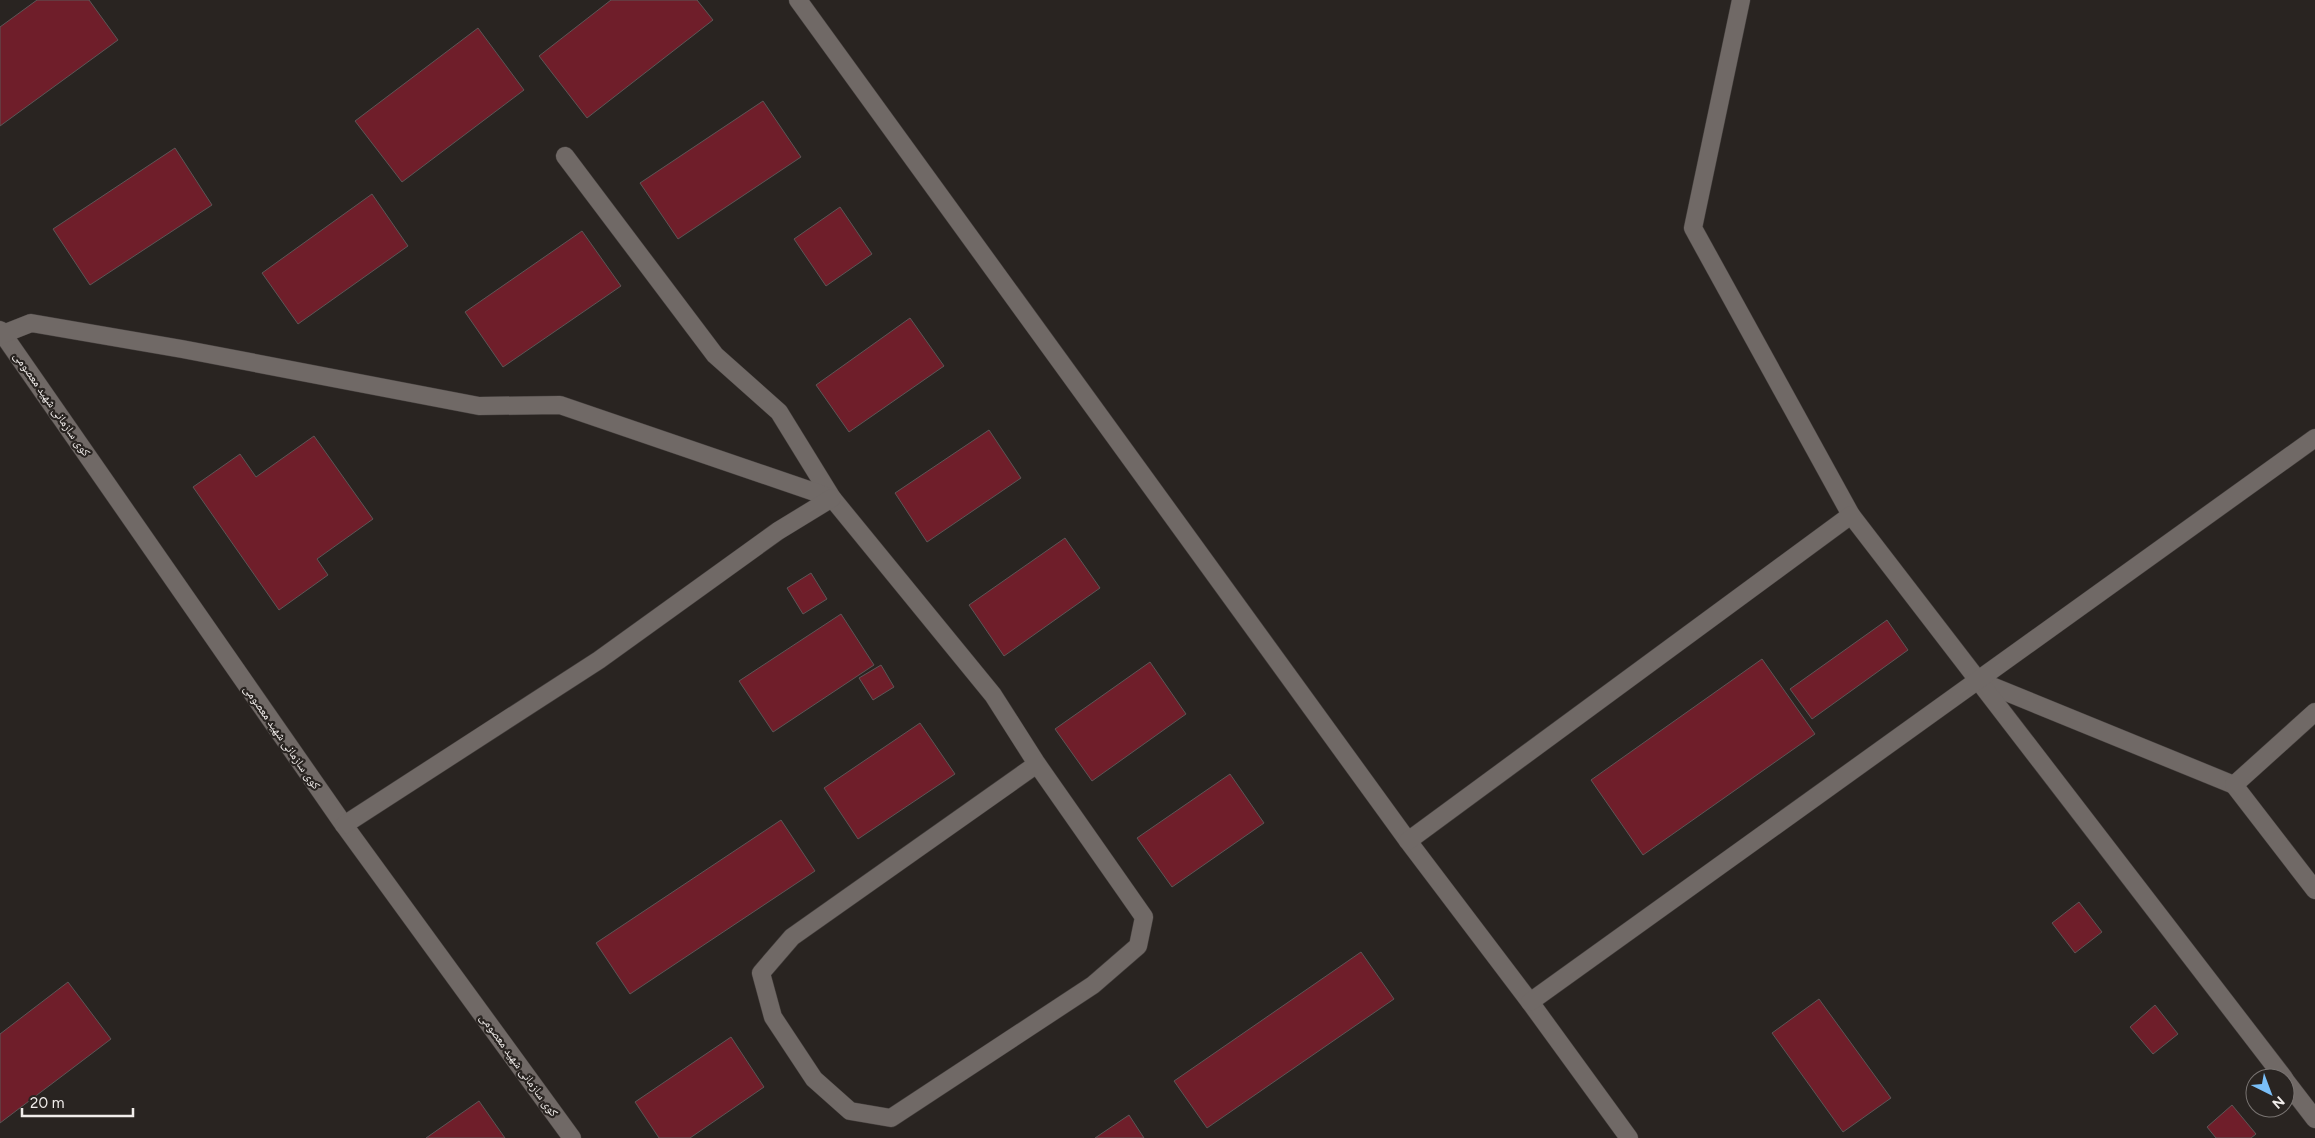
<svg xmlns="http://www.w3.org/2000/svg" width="2315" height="1138" font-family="Figtree,'Noto Naskh Arabic',sans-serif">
<rect width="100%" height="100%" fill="#292421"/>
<g fill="#6f1e2a" stroke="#5d5656">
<polygon points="37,0 89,0 118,40 0,126 0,27"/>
<polygon points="611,0 697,0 713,20 587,118 539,56"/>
<polygon points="478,28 524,90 402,182 355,121"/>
<polygon points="763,101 801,157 678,239 640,183"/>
<polygon points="175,148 212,205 90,285 53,229"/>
<polygon points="372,194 408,246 298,324 262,273"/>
<polygon points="840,207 872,254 826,286 794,239"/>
<polygon points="582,231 621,286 503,367 465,312"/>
<polygon points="910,318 944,366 849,432 816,385"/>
<polygon points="989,430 1021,478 927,542 895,493"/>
<polygon points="314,436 373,519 317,559 328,575 279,610 193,487 240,454 256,477"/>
<polygon points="1065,538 1100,588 1004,656 969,605"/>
<polygon points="811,573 827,599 803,614 787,588"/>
<polygon points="841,614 874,665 773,732 739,681"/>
<polygon points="1887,620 1908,650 1812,719 1790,689"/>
<polygon points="1762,659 1815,734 1643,855 1591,780"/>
<polygon points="1150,662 1186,714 1092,781 1055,729"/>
<polygon points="881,665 894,687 873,700 859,678"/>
<polygon points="920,723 955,774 858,839 824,788"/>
<polygon points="1230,774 1264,823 1172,887 1137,838"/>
<polygon points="781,820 815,871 630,994 596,943"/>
<polygon points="2079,902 2102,932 2075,953 2052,923"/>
<polygon points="1361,952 1394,999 1207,1128 1174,1081"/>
<polygon points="68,982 111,1039 0,1123 0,1034"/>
<polygon points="1819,999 1891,1098 1843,1132 1772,1033"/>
<polygon points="2155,1005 2178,1034 2153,1054 2130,1027"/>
<polygon points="731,1037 764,1087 690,1138 659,1138 635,1102"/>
<polygon points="479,1101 505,1138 426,1138"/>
<polygon points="2232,1105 2256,1134 2251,1138 2216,1138 2207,1127"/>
<polygon points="1129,1115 1144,1138 1095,1138"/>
</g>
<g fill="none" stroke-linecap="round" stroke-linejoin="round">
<defs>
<g id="service">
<polyline points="798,0 1408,841 1530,1002 1629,1138"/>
<polyline points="1741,0 1693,228 1851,515"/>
<polyline points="565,156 715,355 779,412 832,498 993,695 1037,764 1144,917 1138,946 1093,985 891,1118 850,1111 814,1079 773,1017 761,973 792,937 1037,764"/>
<polyline points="0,330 344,825 572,1138"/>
<polyline points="3,334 31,323 182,349 479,406 560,405 832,498"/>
<polyline points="1977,680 2234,785"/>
<polyline points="2315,712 2234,785 2315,890"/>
<polyline points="344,825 599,660 778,531 832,498"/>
<polyline points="1408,841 1851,515 2284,1078"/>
<polyline points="1530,1002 2315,438"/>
<polyline points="2285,1080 2315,1119"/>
</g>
</defs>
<use href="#service" stroke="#433e3c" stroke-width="19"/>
<use href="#service" stroke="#706966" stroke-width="18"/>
</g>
<g text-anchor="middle" stroke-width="4.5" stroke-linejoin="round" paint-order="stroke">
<g font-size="12" fill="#f1edeb" stroke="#292421">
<text transform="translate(52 404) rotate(55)" y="4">کوی سازمانی شهید معصومی</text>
<text transform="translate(282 737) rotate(55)" y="4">کوی سازمانی شهید معصومی</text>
<text transform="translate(519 1065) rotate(54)" y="4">کوی سازمانی شهید معصومی</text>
</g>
</g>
<g transform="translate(2270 1093) rotate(138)"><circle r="24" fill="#292421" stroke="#797472"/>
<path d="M0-4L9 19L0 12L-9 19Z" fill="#7abff8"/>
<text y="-8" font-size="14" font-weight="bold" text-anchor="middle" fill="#f1edeb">N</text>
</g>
<path d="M22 1108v8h111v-8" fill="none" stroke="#f1edeb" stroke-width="2.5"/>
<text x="30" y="1108" font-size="15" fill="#f1edeb" stroke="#292421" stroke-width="4" paint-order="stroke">20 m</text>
</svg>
